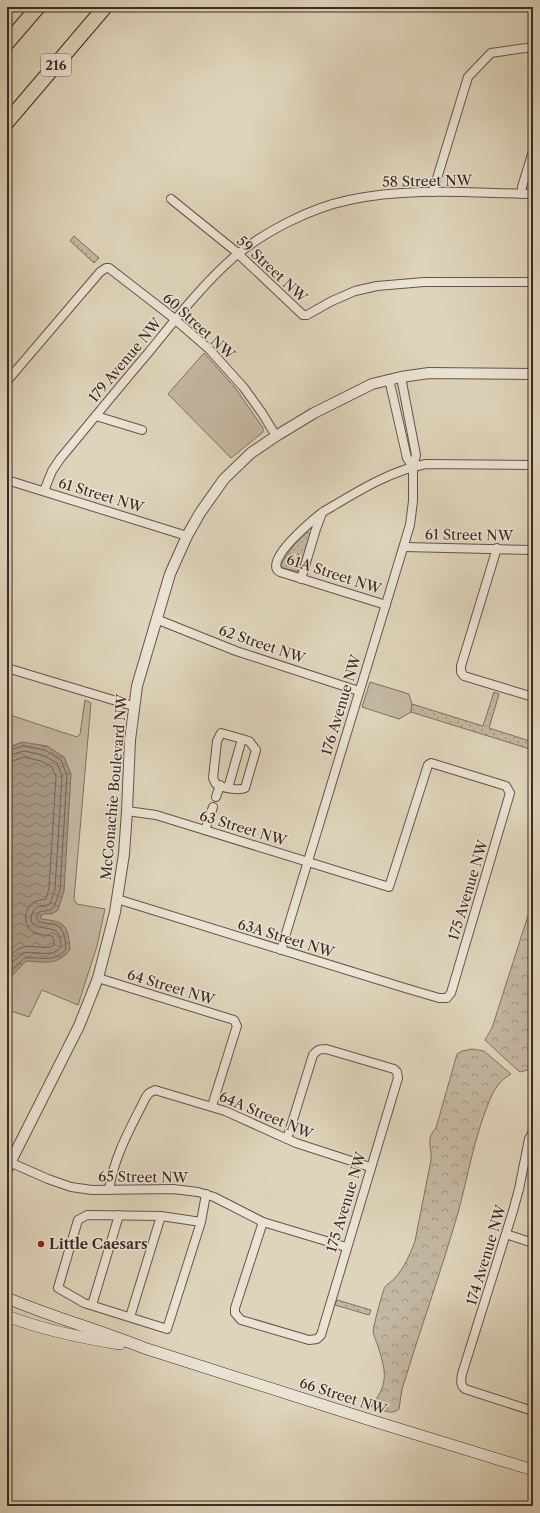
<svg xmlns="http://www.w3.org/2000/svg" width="540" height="1513" font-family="'Libre Caslon Text',serif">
<defs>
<pattern id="grass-dots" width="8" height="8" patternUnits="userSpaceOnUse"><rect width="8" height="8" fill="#c3b7a1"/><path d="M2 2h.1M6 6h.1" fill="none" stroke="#a09583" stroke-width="1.8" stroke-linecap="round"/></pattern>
<pattern id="forest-crowns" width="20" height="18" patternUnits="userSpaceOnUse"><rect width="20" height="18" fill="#c3b7a1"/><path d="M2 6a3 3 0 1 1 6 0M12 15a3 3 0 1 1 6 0" fill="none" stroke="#a09583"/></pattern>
<pattern id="water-waves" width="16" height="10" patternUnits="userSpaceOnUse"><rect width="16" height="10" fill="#a79a87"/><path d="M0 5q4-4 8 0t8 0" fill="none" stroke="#897e6e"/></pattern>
</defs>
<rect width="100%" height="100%" fill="#ded4bb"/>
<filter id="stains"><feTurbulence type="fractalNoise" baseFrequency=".005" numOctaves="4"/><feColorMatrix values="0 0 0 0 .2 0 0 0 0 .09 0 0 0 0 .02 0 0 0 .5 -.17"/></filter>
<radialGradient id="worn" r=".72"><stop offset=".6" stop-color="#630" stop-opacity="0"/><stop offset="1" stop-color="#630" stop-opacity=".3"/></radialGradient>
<g fill="url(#grass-dots)" stroke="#807062">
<polygon points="74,236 99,258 94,263 70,241"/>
<polygon points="308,532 311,534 299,572 283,568 281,565 282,562 294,545"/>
<polygon points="494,692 499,694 489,728 533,742 533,750 411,712 412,704 483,726"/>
<polygon points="337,1300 371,1310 369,1315 335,1305"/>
</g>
<g fill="url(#forest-crowns)" stroke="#807062">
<polygon points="533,900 533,1072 527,1070 520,1072 513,1066 485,1040 492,1028"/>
<path d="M472 1049 484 1051 511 1074C500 1080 493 1091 489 1102 474 1138 468 1176 458 1213 441 1272 420 1330 402 1389L399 1409C391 1416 380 1409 371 1406 389 1384 386 1372 378 1346 376 1341 374 1336 373 1331 373 1328 383 1289 385 1287 387 1284 391 1282 394 1279 404 1268 410 1255 415 1241L431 1160C432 1147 425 1139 436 1128L457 1054 462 1051Z"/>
</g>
<g fill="#c3b7a1" stroke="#807062">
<polygon points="204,353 236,389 263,428 263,432 231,458 168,394"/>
<polygon points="370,682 409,694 412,704 411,712 399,719 362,707"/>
<polygon points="85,700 91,703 74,899 77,904 105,909 97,946 78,1005 42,990 29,1017 7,1010 7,714 77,737 80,734"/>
</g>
<path fill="url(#water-waves)" stroke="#7d6d5f" d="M22 742 47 746 64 757 71 774 64 891 58 910 52 914H44L40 917 42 919C67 922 68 926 70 950 56 966 46 962 26 961L7 981V748Z"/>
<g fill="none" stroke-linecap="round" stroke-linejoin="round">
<g stroke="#726255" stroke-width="1">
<path d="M7 751 23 746 45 750 61 760 67 775 60 890 54 907 50 910 39 912 36 917 39 922C45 924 51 923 56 925 65 929 65 940 66 949 54 964 42 956 25 958L7 975"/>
<path d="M7 756 24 751 43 755 57 763 62 776 55 889 50 904C46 906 42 905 38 907 35 908 33 911 32 914 26 932 50 925 57 932 61 936 60 941 61 947 51 959 36 950 23 953L7 967"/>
<path d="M7 763 24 757 41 761 52 767 56 777 49 888 46 899C42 900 37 900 34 902 23 909 23 925 33 932 39 935 46 935 52 936L54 939V945C46 951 33 944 23 947 16 949 12 955 7 959"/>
</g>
<defs>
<g id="minor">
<polyline points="434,192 434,188 468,77 491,53 533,47"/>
<polyline points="521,194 522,187 533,151"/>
<polyline points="171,199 234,250 303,315 307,315 332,301 355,291 377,286 424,282 533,282"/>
<polyline points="389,379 407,458 413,467"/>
<polyline points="7,381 100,272 106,268 109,268 171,316 209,349 244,388 262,413 276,436"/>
<polyline points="96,416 142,430"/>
<polyline points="7,480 187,536"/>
<path d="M44 491 52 471 60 459C90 423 119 387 149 352 175 320 203 284 234 257 264 232 310 208 349 200 409 187 472 193 533 194"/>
<polyline points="404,547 533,550"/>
<polyline points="497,548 461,666 461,672 464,676 533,697"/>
<polyline points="301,579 316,529 322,513"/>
<path d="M386 605 280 572C262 562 313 519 323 512 355 493 389 471 426 464L533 465"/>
<polyline points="156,619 236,651 359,691"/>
<polyline points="7,668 133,706"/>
<path d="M221 733 249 741 256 750 245 788C239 791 222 788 216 784 215 783 214 780 213 778L217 741Z"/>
<polyline points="228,788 242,739"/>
<polyline points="216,797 220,785"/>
<polyline points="205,830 213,807"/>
<polyline points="117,899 405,988 439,998 447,998 451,993 510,793 506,786 431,763 428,765 389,887 156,815 127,811"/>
<polyline points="281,950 410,525 413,501 413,467 416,455 401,377"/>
<polyline points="98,978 234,1020 237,1026 236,1029 212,1106"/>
<path d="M533 1132 529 1139 519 1189 513 1211 462 1374C461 1381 460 1385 465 1389L533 1411"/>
<polyline points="7,1161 48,1179 71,1187 92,1190 173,1189 198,1192 214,1197 263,1222 346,1247"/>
<path d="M109 1190C114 1156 131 1127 146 1097L149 1093 155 1090 225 1111 296 1143 370 1167"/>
<polyline points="201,1222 161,1216 87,1215 78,1220 58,1288 84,1303 167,1329 201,1222 206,1194"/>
<path d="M263 1222 235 1308V1313L241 1320 309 1340 317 1339 321 1335 398 1078 397 1072 394 1069 326 1049C319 1049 317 1050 313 1055L287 1139"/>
<polyline points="506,1234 533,1243"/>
<polyline points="92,1305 119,1215"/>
<polyline points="130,1317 161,1216"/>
</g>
<polyline id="tertiary" points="7,1169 79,1026 98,978 115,912 124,854 127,811 130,740 137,686 170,574 187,536 200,513 224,479 251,453 276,436 314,413 372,384 401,377 429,373 533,374"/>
<g id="secondary">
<path d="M7 1298C52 1317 99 1330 144 1348L370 1420 533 1470"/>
<path d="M7 1316C43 1330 82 1338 120 1344"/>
</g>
<g id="motorway">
<polyline points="7,43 38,7"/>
<polyline points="7,122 105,7"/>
</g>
</defs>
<use href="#minor" stroke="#655449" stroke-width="10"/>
<use href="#tertiary" stroke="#655449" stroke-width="12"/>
<use href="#secondary" stroke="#3d2a23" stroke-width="12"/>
<use href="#motorway" stroke="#3d2a23" stroke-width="16"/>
<use href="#minor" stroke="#eae3d3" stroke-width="8"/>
<use href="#tertiary" stroke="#eae3d3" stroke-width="10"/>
<use href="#secondary" stroke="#eae3d3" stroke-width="11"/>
<use href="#motorway" stroke="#ded4bb" stroke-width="14"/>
</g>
<circle fill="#8f2418" stroke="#eae3d3" stroke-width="1.5" cx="41" cy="1244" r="4"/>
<g text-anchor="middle" stroke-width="3" stroke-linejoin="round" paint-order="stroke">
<rect fill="#eae3d3" stroke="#716258" stroke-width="1" x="41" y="54" width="30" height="22" rx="3"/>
<g font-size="13" font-weight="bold" fill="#3d2a23">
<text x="56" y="70">216</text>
</g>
<g font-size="14" fill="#3d2a23" stroke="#eae3d3">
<text transform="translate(427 181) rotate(-1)" y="5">58 Street NW</text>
<text transform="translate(272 269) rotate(43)" y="5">59 Street NW</text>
<text transform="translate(199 326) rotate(42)" y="5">60 Street NW</text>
<text transform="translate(125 360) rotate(-50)" y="5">179 Avenue NW</text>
<text transform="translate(101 495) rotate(17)" y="5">61 Street NW</text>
<text transform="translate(469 535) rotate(1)" y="5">61 Street NW</text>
<text transform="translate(334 574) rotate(18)" y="5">61A Street NW</text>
<text transform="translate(262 644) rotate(19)" y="5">62 Street NW</text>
<text transform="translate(341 705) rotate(-73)" y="5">176 Avenue NW</text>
<text transform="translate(114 787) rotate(-85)" y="5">McConachie Boulevard NW</text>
<text transform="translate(243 828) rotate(17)" y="5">63 Street NW</text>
<text transform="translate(468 890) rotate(-73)" y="5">175 Avenue NW</text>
<text transform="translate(286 938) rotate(17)" y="5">63A Street NW</text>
<text transform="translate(171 987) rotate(17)" y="5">64 Street NW</text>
<text transform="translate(266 1115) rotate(23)" y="5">64A Street NW</text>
<text transform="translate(143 1177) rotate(1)" y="5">65 Street NW</text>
<text transform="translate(346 1202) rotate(-73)" y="5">175 Avenue NW</text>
<text transform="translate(486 1255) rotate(-73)" y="5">174 Avenue NW</text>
<text transform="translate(343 1396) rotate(18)" y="5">66 Street NW</text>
</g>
<g font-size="14" font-weight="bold" fill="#3d2a23" stroke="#eae3d3" text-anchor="start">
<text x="49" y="1249">Little Caesars</text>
</g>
</g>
<rect width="540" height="1513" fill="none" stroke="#ded4bb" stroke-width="24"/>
<rect x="8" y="8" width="524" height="1497" fill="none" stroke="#3d2a23" stroke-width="2"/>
<rect x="12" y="12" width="516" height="1489" fill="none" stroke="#3d2a23"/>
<rect width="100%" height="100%" filter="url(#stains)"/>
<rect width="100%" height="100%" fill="url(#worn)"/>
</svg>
